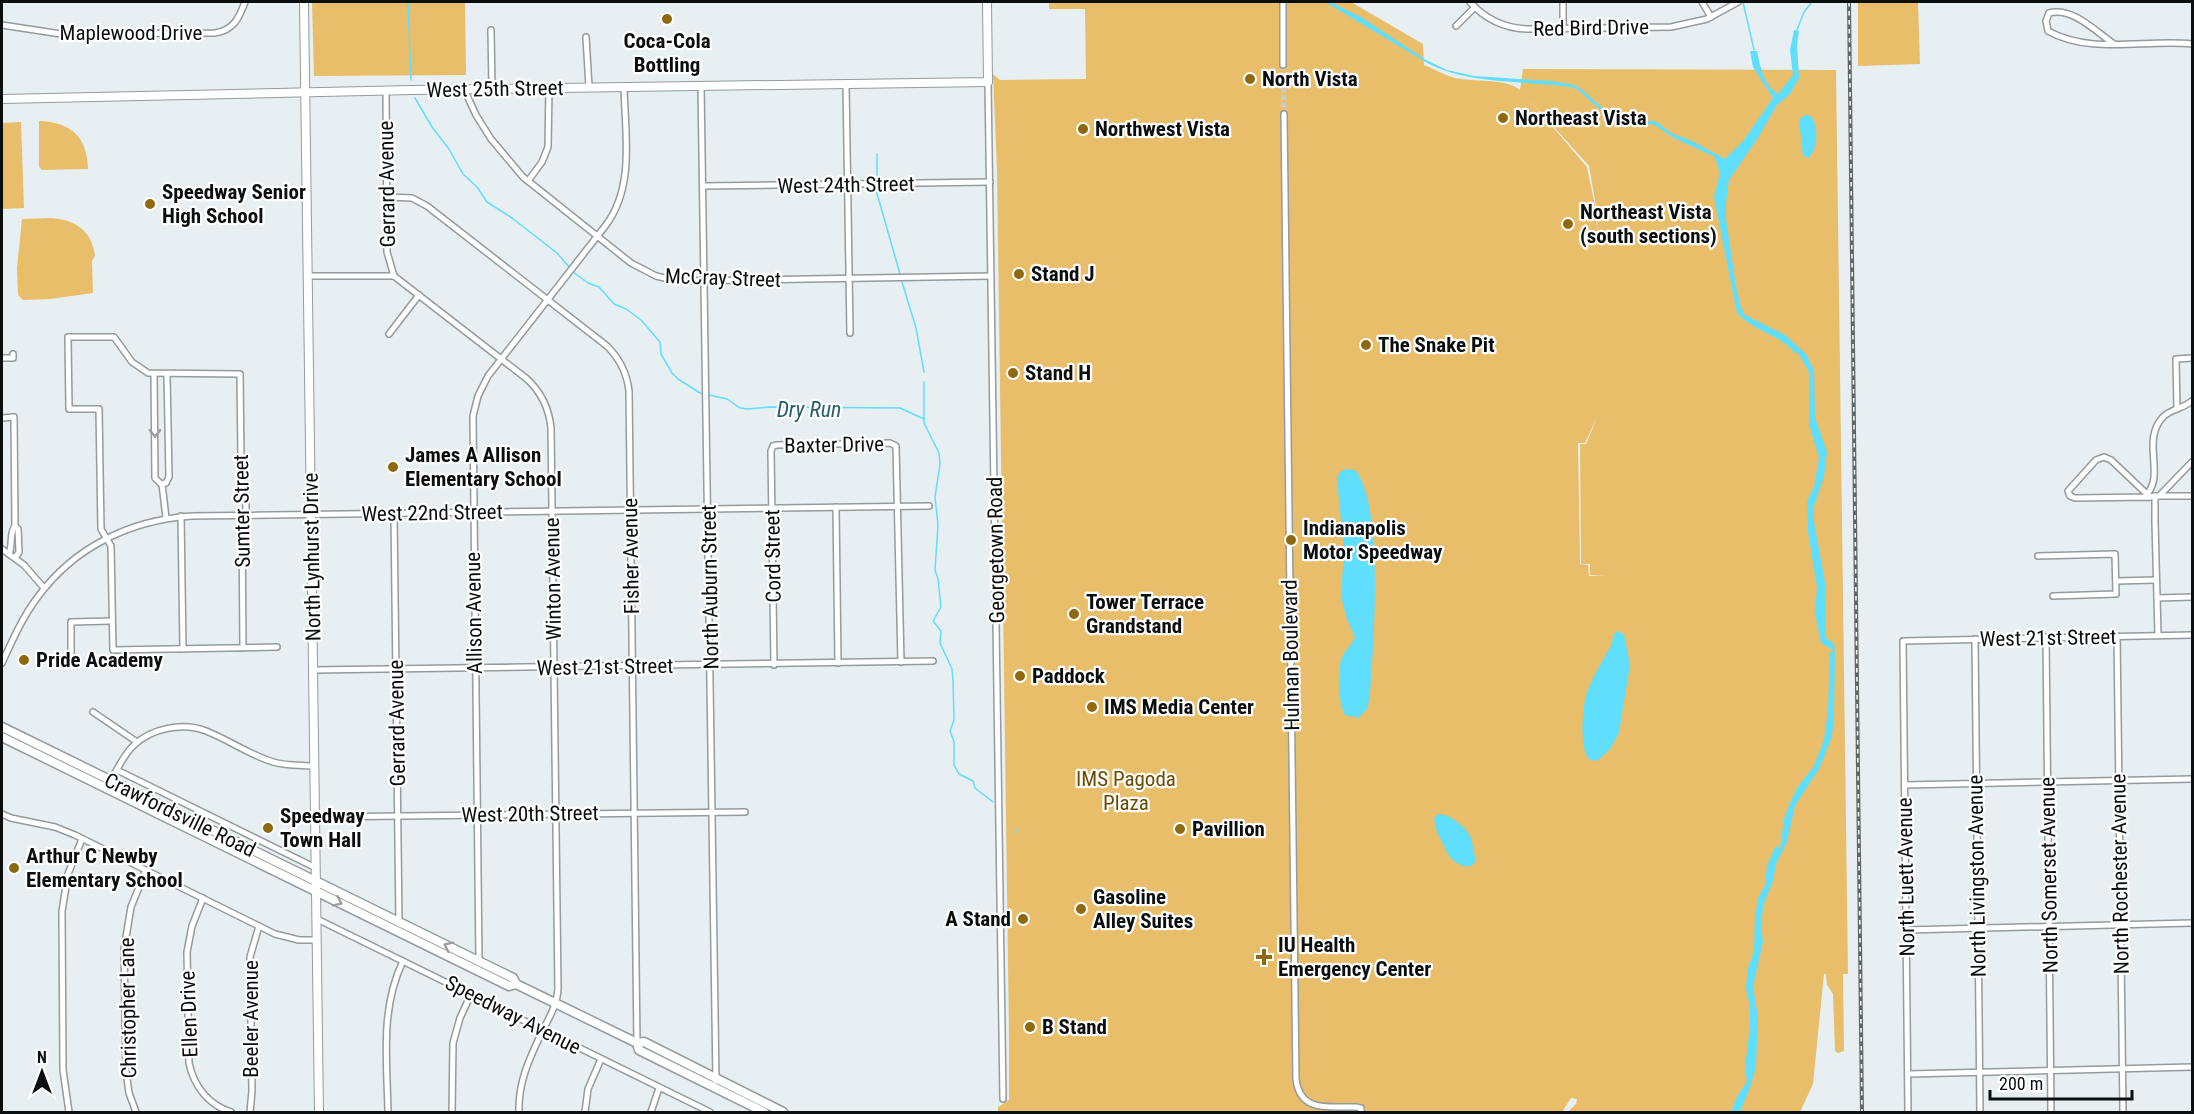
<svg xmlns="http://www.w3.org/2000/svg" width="2194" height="1114" font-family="'Roboto Condensed',sans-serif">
<rect width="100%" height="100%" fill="#e7eff2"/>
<g fill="#e8be6b" fill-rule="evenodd">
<polygon points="312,2 465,2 466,75 314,76"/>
<path d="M1049 2H1351L1423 44 1424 65C1434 69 1444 75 1455 78 1472 82 1507 78 1520 90L1523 69 1836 70 1848 974H1843L1844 1051 1838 1053 1835 1051 1833 994 1827 985 1826 974H1824L1813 1084 1800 1112H1568L1576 1104 1577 1099 1571 1098 1562 1112H998V1107L1009 1100V1034L997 170 993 74 1000 80 1086 79 1085 9H1049ZM1527 97 1589 166 1596 206 1598 240 1595 206 1587 167ZM1598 415 1586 444H1580L1581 564H1590V575L1605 576H1589L1588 565 1580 564 1578 443H1585Z"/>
<polygon points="1858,2 1918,2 1920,64 1858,66"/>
<path d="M39 121C70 122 87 136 88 169L42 170 39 167Z"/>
<polygon points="21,122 24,208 2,209 2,123"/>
<path d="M52 218C76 220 92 231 95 256L92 261 93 293 50 299 23 300 18 295 17 268 22 219Z"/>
</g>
<g fill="#5fdefe">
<path d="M1325 2H1330L1361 17 1426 60 1447 70 1474 76 1551 81 1570 84 1580 88 1613 117 1625 122 1655 121 1673 134 1692 141 1725 159 1743 141 1773 98 1753 67 1750 51H1757C1760 66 1764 86 1778 94L1793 75 1790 50 1794 30 1799 31 1797 45 1799 78 1790 94 1777 105 1758 138 1729 180 1726 203V219L1736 286 1741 308 1745 315 1785 335 1806 354 1814 370 1815 417 1827 452 1824 477 1813 509 1814 522 1825 582 1826 638 1833 643 1835 649 1834 725 1831 739 1820 767 1795 806 1787 842 1776 864 1773 881 1764 903 1761 923 1763 942 1753 987 1758 1017 1756 1067 1751 1085 1740 1112H1731L1737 1097 1747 1081 1745 1068 1750 1027V1007L1746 988 1748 968 1754 951 1755 917 1758 898 1765 885 1767 866 1776 845 1778 849 1780 848 1784 819 1790 803 1797 788 1814 766 1824 740 1828 711 1830 652 1832 653 1833 650 1821 643 1815 613 1817 587 1808 532 1807 501 1814 487 1819 457 1809 424V372L1798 353H1795C1780 334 1754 332 1737 313L1714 197 1720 173 1715 157 1674 138 1653 124 1620 127 1577 89 1569 87C1522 80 1472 85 1429 64Z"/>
<path d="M1805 115 1811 116C1819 128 1818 147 1809 158L1803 156 1799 119Z"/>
<path d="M1345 469 1355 470C1385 504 1373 650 1370 696L1367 709 1358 718 1345 715C1338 704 1337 670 1342 657 1345 650 1352 645 1355 637L1347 619 1341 597 1344 551 1337 479 1340 472Z"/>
<path d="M1616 631 1624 634 1630 665 1619 733 1610 749 1597 761C1593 760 1591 761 1588 758 1580 747 1582 706 1587 693 1592 678 1604 658 1612 644L1613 636Z"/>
<path d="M1438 814C1449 814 1465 826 1470 836 1473 843 1474 853 1476 861L1471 866C1463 868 1454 862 1449 856L1437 832 1434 819Z"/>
</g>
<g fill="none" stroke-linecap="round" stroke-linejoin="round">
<g stroke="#5fdefe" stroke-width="1.5">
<polyline points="408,2 411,80"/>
<polyline points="1743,2 1754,50"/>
<polyline points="1797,30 1804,12 1812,2"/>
<polyline points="415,98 432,127 449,149 463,174 477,187 487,202 512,218 557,253 570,268"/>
<polyline points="877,180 877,154"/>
<polyline points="876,190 900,274"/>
<polyline points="573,272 588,283 599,287 614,304 626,309 641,320 660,342 661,354 672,373 678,379 700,393 727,399 740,408 748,409 770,407 900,408 924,419"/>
<polyline points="902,282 916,328 924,372"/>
<polyline points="924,382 924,423 939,453 940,464 935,497 938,525 935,570 938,579 941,607 933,621 941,631 940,643 952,669 953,681 954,720 950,731 954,742 954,765 959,774 973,781 975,788 993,802"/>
<polyline points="1016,829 1016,832"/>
</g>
<polyline stroke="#c6cdd0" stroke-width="5" stroke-dasharray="5 2.5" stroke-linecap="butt" points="1283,65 1284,114"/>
<defs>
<g id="street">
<polyline points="1283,2 1283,65"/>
<path d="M1470 2C1485 19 1505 28 1527 29L1671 27 1707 19 1738 2"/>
<polyline points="1563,2 1563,29"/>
<polyline points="1702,2 1711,17"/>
<path d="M2 25 61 34 215 33C234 30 239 18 245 2"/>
<polyline points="1456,26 1475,7"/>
<polyline points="491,30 492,89"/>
<polyline points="586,37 589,87"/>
<path d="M2114 44C2095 31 2073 7 2049 13L2046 21 2048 31C2091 55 2146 39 2192 44"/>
<polyline points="988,82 1003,1099"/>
<polyline points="846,84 850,333"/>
<polyline points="701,86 716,1081"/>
<polyline points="464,89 476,115 491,139 523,177 631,263 656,276 678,281 991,276"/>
<polyline points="386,90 387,252 394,276"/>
<path d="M1284 114 1296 1079C1300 1114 1331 1106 1356 1107L1361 1108V1112"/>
<polyline points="528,181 542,162 548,147 549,88"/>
<polyline points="703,186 990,182"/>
<path d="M387 197 412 198 427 206 607 346C620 359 627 373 629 391L637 1043"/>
<path d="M308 276H394L527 379C541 392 549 408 551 428L558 989C557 1005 549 1018 542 1032 529 1059 518 1083 519 1112"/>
<polyline points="389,334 419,295"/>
<polyline points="2,358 13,358 13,354"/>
<polyline points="154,374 155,478 161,484 166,483 169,477 167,375"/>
<polyline points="2177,409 2176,359 2192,358"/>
<path d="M2 418 14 417 15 526C9 533 13 545 9 554"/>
<polyline points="162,484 166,518"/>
<path d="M2147 494C2165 474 2141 440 2163 417 2171 409 2184 408 2192 401"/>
<polyline points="2155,496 2155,520"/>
<polyline points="2159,496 2192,462"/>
<polyline points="2150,497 2111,460 2104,457 2096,460 2068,491 2070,496 2075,498 2150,497 2155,496 2192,496"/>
<polyline points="836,507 838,663"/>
<polyline points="394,513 399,924"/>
<polyline points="181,516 183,649"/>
<polyline points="2155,522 2158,635"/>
<polyline points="15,526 18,529 19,552 15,558"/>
<polyline points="2,549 24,565 44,588"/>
<polyline points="2038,556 2115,554 2116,594 2053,596"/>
<polyline points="2116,581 2156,580"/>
<polyline points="2157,598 2192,597"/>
<polyline points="2117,636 2123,1112"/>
<polyline points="2046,637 2051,1112"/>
<polyline points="1975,639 1980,1112"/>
<polyline points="243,648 242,522 246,508 245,485 241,459 240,374 148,373 132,362 114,337 68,337 69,409 99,409 101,529 111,546 113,650 277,647"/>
<polyline points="71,656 71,622 112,621"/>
<path d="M2 663C12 641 22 618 37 598 74 547 130 520 192 516L929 506"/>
<polyline points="774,665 771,451 773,446 777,445 890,443 896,446 901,662"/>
<polyline points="313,670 933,661"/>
<polyline points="93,712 137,742"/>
<polyline points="117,770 316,868"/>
<path d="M111 781C117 769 123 756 133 746 151 728 183 722 206 731 229 740 250 755 273 762 286 766 301 765 314 766"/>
<polyline points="1905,785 2192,779"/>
<polyline points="2,814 11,818 55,827 75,835 275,934 299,940 317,940"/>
<polyline points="316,817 745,812"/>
<path d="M203 898 192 926 187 952 189 1063C194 1087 209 1105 231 1112"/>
<polyline points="317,919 710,1112"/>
<polyline points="1906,930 2192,923"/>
<path d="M479 963 473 416 478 396 488 376 606 225C635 186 625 133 624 87"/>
<polyline points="1908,1074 2192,1067"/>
<polyline points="69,1112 63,1070 62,911 68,874 82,839"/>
<polyline points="136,1112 129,1093 126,1071 124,949 131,907 146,870"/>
<polyline points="250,1112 252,1091 250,957 259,926"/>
<path d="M388 1112C387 1060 380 1009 403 961"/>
<polyline points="452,1112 453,1043 460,1018 471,994"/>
<polyline points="585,1112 588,1089 601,1059"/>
<polyline points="651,1112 659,1088"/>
<polyline points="1908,1112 1903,641 2192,635"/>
</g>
<g id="secondary">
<polyline points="304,2 319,1112"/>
<polyline points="2,99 412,90 988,82 987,2"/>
</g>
<g id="primary">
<polyline points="2,727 513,978 516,984 637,1043 644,1042 783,1112"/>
<polyline points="2,737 509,986 516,984"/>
<polyline points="637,1043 639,1050 764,1112"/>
</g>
</defs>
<use href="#street" stroke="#939b9d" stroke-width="8"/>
<use href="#secondary" stroke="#939b9d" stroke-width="10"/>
<use href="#primary" stroke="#939b9d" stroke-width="11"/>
<use href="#street" stroke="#fff" stroke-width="5"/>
<use href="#secondary" stroke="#fff" stroke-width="8"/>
<use href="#primary" stroke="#fff" stroke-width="8"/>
<defs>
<polyline id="rail" points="1849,2 1862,1112"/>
</defs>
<use href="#rail" stroke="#606566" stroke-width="4"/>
<use href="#rail" stroke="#fff" stroke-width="1.5" stroke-dasharray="4.5" stroke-linecap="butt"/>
</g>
<defs><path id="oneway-chevron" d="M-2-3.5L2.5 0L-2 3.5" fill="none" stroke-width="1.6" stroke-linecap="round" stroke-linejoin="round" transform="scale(1.5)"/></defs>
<g stroke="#9d9f9f">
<use href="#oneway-chevron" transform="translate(155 433) rotate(89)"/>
<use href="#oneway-chevron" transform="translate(338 902) rotate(26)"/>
<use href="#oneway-chevron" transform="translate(448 946) rotate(-154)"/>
</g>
<g fill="#8f690f" stroke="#fff" stroke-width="2">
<circle cx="667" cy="19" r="6"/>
<circle cx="1250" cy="79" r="6"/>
<circle cx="1503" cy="118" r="6"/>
<circle cx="1083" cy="129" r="6"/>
<circle cx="150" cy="204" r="6"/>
<circle cx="1568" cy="224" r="6"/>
<circle cx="1019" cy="274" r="6"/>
<circle cx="1366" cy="345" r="6"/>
<circle cx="1013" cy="373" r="6"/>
<circle cx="393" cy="467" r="6"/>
<circle cx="1291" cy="540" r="6"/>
<circle cx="1074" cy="614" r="6"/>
<circle cx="24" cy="660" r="6"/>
<circle cx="1020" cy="676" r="6"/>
<circle cx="1092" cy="707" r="6"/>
<circle cx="268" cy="828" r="6"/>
<circle cx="1180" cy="829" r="6"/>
<circle cx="14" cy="868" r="6"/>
<circle cx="1081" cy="909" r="6"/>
<circle cx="1023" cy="919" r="6"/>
<path d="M1261 948h6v6h6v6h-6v6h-6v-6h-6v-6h6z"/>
<circle cx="1030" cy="1027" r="6"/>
</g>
<g text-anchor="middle" stroke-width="4.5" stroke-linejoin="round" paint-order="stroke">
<g font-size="21" fill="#0b0e0f" stroke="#fff">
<text transform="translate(1591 28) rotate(-1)" y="7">Red Bird Drive</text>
<text x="131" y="40">Maplewood Drive</text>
<text transform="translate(495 89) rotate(-1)" y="7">West 25th Street</text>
<text transform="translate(387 184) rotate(-91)" y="7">Gerrard Avenue</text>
<text transform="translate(846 185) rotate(-1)" y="7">West 24th Street</text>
<text transform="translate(723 278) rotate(2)" y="7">McCray Street</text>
<text transform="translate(834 445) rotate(-1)" y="7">Baxter Drive</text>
<text transform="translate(242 511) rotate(-91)" y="7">Sumter Street</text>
<text transform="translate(432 513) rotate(-1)" y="7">West 22nd Street</text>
<text transform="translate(996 550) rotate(-91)" y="7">Georgetown Road</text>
<text transform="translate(631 556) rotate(-91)" y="7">Fisher Avenue</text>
<text transform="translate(773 556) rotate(-91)" y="7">Cord Street</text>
<text transform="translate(312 557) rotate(-91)" y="7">North Lynhurst Drive</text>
<text transform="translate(553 579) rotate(-91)" y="7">Winton Avenue</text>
<text transform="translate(710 587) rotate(-91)" y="7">North Auburn Street</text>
<text transform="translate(474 613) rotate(-91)" y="7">Allison Avenue</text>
<text transform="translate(2048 638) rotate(-1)" y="7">West 21st Street</text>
<text transform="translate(1291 655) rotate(-91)" y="7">Hulman Boulevard</text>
<text transform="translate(605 667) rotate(-1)" y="7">West 21st Street</text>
<text transform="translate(397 723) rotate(-91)" y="7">Gerrard Avenue</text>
<text transform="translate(530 814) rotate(-1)" y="7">West 20th Street</text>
<text transform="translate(180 815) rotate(26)" y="7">Crawfordsville Road</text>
<text transform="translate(2120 874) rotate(-91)" y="7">North Rochester Avenue</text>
<text transform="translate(2049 875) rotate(-91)" y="7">North Somerset Avenue</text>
<text transform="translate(1977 876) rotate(-91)" y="7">North Livingston Avenue</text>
<text transform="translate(1906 877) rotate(-91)" y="7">North Luett Avenue</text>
<text transform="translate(128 1008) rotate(-91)" y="7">Christopher Lane</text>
<text transform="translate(189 1014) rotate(-92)" y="7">Ellen Drive</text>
<text transform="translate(513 1015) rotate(27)" y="7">Speedway Avenue</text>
<text transform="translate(251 1019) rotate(-90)" y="7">Beeler Avenue</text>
</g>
<g font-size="21" font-weight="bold" fill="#0b0e0f" stroke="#fff" text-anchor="start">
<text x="667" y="48" text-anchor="middle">Coca-Cola<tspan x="667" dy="24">Bottling</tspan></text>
<text x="1262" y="86">North Vista</text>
<text x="1515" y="125">Northeast Vista</text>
<text x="1095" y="136">Northwest Vista</text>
<text x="162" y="199">Speedway Senior<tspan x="162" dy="24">High School</tspan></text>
<text x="1580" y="219">Northeast Vista<tspan x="1580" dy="24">(south sections)</tspan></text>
<text x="1031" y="281">Stand J</text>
<text x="1378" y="352">The Snake Pit</text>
<text x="1025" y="380">Stand H</text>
<text x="405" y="462">James A Allison<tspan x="405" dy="24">Elementary School</tspan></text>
<text x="1303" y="535">Indianapolis<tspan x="1303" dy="24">Motor Speedway</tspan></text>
<text x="1086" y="609">Tower Terrace<tspan x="1086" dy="24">Grandstand</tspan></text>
<text x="36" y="667">Pride Academy</text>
<text x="1032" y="683">Paddock</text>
<text x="1104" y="714">IMS Media Center</text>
<text x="280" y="823">Speedway<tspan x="280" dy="24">Town Hall</tspan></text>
<text x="1192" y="836">Pavillion</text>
<text x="26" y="863">Arthur C Newby<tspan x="26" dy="24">Elementary School</tspan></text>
<text x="1093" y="904">Gasoline<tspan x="1093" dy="24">Alley Suites</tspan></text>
<text x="1011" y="926" text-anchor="end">A Stand</text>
<text x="1278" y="952">IU Health<tspan x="1278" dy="24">Emergency Center</tspan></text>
<text x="1042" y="1034">B Stand</text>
</g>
<g font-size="21" fill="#6a4c01" stroke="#fff">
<text x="1126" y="786">IMS Pagoda<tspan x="1126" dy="24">Plaza</tspan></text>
</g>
<g font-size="22" font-style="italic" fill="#285d6b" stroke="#fff">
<text x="809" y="417">Dry Run</text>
</g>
</g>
<rect width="2194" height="1114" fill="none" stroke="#0b0e0f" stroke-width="6"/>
<g transform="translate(42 1072)" stroke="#ffffff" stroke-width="4.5" paint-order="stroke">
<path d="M0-4.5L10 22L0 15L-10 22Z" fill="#0b0e0f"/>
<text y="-9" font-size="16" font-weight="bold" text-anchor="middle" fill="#0b0e0f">N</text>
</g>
<path d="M1990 1090v9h142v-9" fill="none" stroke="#0b0e0f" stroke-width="3"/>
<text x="1999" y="1090" font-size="18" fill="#0b0e0f" stroke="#ffffff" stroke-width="4.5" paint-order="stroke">200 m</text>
</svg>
